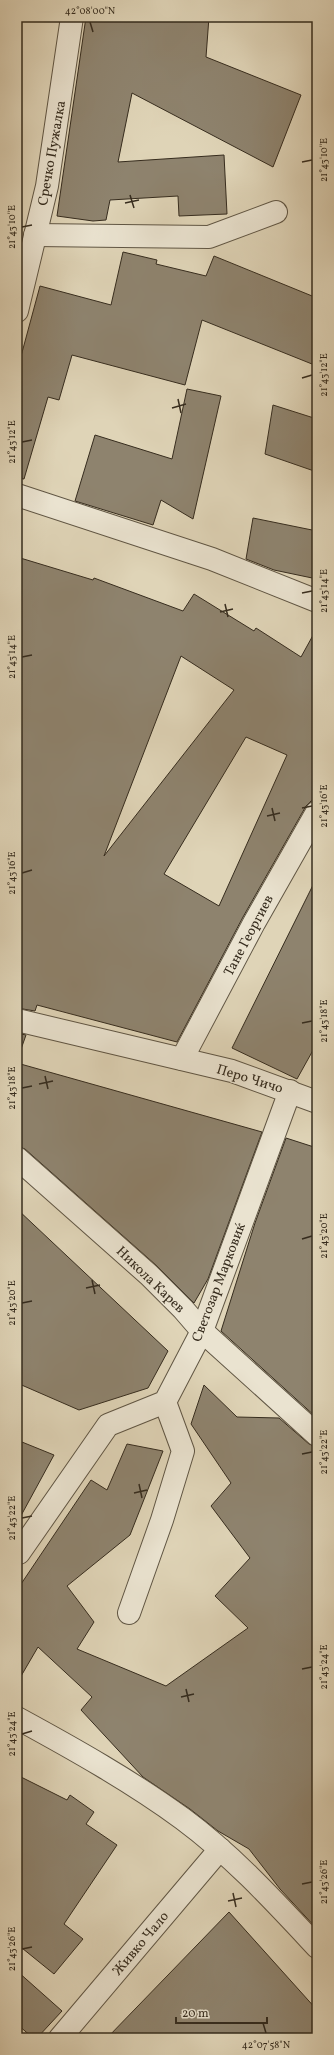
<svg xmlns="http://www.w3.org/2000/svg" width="334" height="2055" font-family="Vollkorn,serif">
<rect width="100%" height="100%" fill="#dfd4b7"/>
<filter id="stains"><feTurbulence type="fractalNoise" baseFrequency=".005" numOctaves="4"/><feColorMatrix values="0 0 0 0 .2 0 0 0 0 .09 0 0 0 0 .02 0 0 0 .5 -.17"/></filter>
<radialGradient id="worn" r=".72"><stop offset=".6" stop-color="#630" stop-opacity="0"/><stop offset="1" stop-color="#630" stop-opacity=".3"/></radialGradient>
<g fill="#8e836e" stroke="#362c1e" fill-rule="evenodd">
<polygon points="86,17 209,17 206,57 301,95 273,167 132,93 118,162 224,155 227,214 179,216 178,196 110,200 106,220 93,221 57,216"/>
<polygon points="123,252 157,260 156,264 206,276 214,256 317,298 317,366 202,320 185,385 72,355 59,400 48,397 24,479 17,478 17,371 40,286 111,305"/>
<polygon points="187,389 221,396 193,519 161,500 153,525 75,501 95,435 172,459"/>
<polygon points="273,405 317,419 317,472 265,454"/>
<polygon points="253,518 317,531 317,579 274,570 246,559"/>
<path d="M17 557 93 580 94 578 183 611 194 594 254 631 256 628 301 657 317 628V800L311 801 306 806 243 917 177 1042 37 1005 35 1011 17 1008ZM181 656 234 690 104 856ZM246 737 287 755 219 906 164 874Z"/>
<polygon points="317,877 317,1043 297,1079 232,1048"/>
<polygon points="17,1033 26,1035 20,1052 17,1051"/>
<polygon points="17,1063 262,1132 208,1279 194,1303 157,1266 25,1149 17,1146"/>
<polygon points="286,1138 317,1148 317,1418 221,1331 255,1223"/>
<polygon points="17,1209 168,1351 148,1388 79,1410 17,1383"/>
<polygon points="204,1385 237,1417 279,1418 309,1444 317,1447 317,1929 280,1889 249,1849 218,1831 190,1809 143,1777 81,1710 92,1697 38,1647 17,1683 17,1590 91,1480 107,1490 127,1444 163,1451 130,1535 67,1586 94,1622 77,1649 166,1686 248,1628 215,1596 250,1558 211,1506 231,1483 191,1424"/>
<polygon points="17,1440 54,1455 17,1523"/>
<polygon points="17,1775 67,1800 70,1795 94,1812 86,1824 117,1845 64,1924 83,1939 54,1974 17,1944"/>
<polygon points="229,1912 317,2010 317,2038 107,2038"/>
<polygon points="17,1971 62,2011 37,2038 33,2038 17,2024"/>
</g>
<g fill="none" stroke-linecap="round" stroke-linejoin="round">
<defs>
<g id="street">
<polyline points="35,235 209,237 276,212"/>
<polyline points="17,311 47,186 72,17"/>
<polyline points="17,495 212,559 317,601"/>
<polyline points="17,1020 232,1071 317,1102"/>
<polyline points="182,1059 254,923 317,812"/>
<polyline points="17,1158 149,1275 183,1309 202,1331 317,1435"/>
<polyline points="19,1553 108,1425 165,1402 202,1331 290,1091"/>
<polyline points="129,1613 162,1520 183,1451 165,1402"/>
<path d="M17 1718C74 1749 131 1781 183 1819 233 1856 275 1902 317 1947"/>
<polyline points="60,2038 220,1849"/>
</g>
</defs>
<use href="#street" stroke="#605644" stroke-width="24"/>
<use href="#street" stroke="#eae3d0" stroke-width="22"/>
</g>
<path fill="none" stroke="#362c1e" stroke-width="1.5" d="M90 22 93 32M302 162 312 160M130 195 134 208M125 203 139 200M22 227 32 225M302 378 312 375M178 399 181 413M172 408 186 404M22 442 32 440M302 593 312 591M225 604 228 617M220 612 233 609M22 657 32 655M272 808 275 821M302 808 312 806M267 816 280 813M22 873 32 870M302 1023 312 1021M45 1076 48 1089M39 1084 53 1081M22 1088 32 1086M302 1239 312 1236M92 1280 95 1294M86 1288 100 1285M22 1303 32 1301M302 1454 312 1452M139 1484 142 1498M134 1493 147 1490M22 1518 32 1516M302 1669 312 1667M186 1689 189 1702M181 1697 194 1694M22 1734 32 1731M302 1884 312 1882M233 1893 236 1907M228 1901 242 1898M22 1949 32 1947M263 2023 266 2033"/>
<g text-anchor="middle" stroke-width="3" stroke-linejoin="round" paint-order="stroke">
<g font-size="14" fill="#362c1e" stroke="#eae3d0">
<text transform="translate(51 153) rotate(-80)" y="5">Сречко Пужалка</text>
<text transform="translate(248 935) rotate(-62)" y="5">Тане Георгиев</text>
<text transform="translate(250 1078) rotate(17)" y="5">Перо Чичо</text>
<text transform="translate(151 1279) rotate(44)" y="5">Никола Карев</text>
<text transform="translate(218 1282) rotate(-69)" y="5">Светозар Марковиќ</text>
<text transform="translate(140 1943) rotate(-50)" y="5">Живко Чало</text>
</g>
</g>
<rect width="334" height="2055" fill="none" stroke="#dfd4b7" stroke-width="44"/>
<path d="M176 2017v6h91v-6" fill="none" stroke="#362c1e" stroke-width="2"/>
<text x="182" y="2017" font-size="12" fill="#362c1e" stroke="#eae3d0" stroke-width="3" paint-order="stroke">20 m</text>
<rect x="22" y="22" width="290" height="2011" fill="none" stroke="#362c1e" stroke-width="1.5"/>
<g font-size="10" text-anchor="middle" fill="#362c1e">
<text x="90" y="14">42°08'00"N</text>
<text transform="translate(323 160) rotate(-90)" y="4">21°43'10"E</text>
<text transform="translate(11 227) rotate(-90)" y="4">21°43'10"E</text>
<text transform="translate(323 375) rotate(-90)" y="4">21°43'12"E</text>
<text transform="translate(11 442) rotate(-90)" y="4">21°43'12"E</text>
<text transform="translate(323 591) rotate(-90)" y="4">21°43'14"E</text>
<text transform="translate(11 657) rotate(-90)" y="4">21°43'14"E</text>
<text transform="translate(323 806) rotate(-90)" y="4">21°43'16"E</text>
<text transform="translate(11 873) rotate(-90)" y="4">21°43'16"E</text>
<text transform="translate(323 1021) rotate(-90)" y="4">21°43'18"E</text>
<text transform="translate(11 1088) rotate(-90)" y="4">21°43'18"E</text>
<text transform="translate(323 1236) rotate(-90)" y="4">21°43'20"E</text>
<text transform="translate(11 1303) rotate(-90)" y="4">21°43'20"E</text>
<text transform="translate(323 1452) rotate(-90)" y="4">21°43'22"E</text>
<text transform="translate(11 1518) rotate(-90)" y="4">21°43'22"E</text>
<text transform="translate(323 1667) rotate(-90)" y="4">21°43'24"E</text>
<text transform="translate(11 1734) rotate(-90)" y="4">21°43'24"E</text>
<text transform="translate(323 1882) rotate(-90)" y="4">21°43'26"E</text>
<text transform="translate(11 1949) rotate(-90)" y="4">21°43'26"E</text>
<text x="266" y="2048">42°07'58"N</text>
</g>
<rect width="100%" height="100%" filter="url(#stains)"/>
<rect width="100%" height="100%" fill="url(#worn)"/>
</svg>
